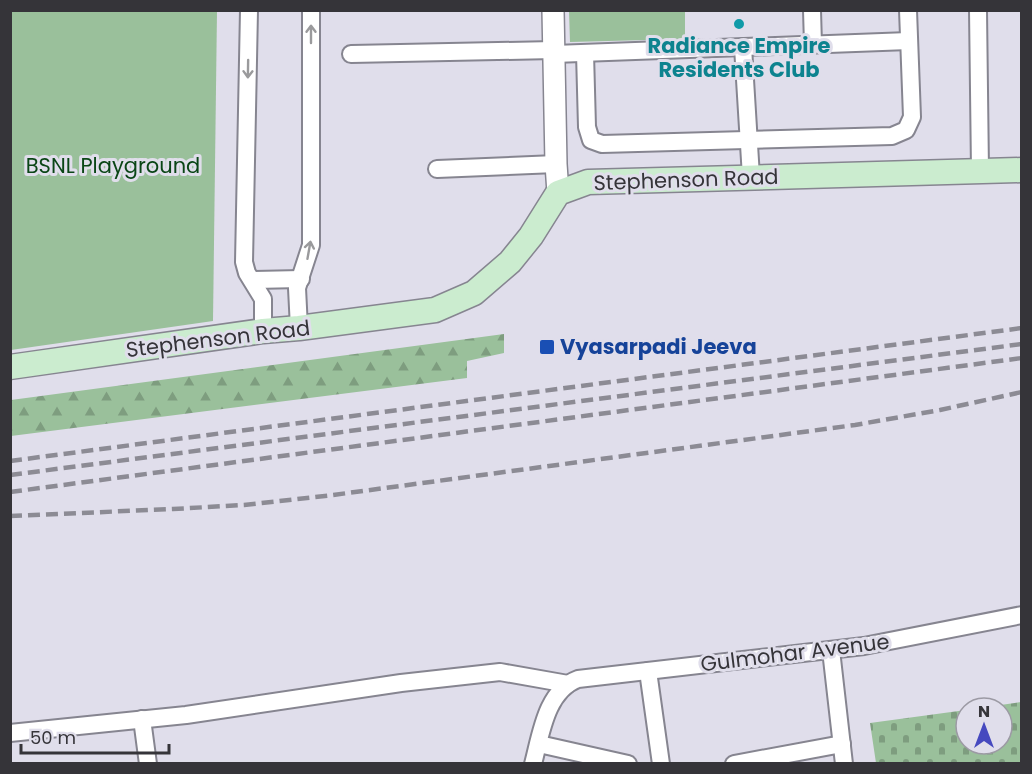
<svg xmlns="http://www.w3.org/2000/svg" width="1032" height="774" font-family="Poppins,sans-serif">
<defs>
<pattern id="forest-firs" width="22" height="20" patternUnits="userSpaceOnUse" patternTransform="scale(1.5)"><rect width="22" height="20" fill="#9ac09b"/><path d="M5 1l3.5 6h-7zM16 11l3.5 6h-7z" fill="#7e9d7f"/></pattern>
<pattern id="cemetery-stones" width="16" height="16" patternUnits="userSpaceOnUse" patternTransform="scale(1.5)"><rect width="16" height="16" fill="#9ac09b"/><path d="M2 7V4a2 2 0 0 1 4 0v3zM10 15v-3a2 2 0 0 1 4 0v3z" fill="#7e9d7f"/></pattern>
</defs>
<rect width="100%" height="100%" fill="#e0deeb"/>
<g fill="#9ac09b">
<polygon points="10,11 217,11 213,321 11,350"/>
<polygon points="569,11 685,11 685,39 570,42"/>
</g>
<polygon fill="url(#forest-firs)" points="504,334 504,353 467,361 467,378 11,436 11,400"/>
<polygon fill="url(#cemetery-stones)" points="1021,702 1021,763 876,763 870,723 966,710 966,744 1002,744 1002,708 980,708"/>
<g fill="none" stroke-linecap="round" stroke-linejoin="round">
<defs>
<g id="minor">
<polyline points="249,10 244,262 247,273 263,299 263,331"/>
<polyline points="812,10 813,45"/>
<polyline points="978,10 980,171"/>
<polyline points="743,47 751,177"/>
<polyline points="585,53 587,127 591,140 602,144 892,136 906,130 912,117 908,10"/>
<polyline points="351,54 554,50"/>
<polyline points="554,54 909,41"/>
<polyline points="437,169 556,164"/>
<polyline points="252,280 301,279"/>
<polyline points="299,328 297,288 311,245 311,10"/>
<polyline points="831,650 844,764"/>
<polyline points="648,671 661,764"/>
<polyline points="142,719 148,764"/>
<polyline points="10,733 186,715 401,683 500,672 568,684"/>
<polyline points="539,744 628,764"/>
<path d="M533 764C541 734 546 691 578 679L864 646 1022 615"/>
<polyline points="734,764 842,744"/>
</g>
<polyline id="tertiary" points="553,10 556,164 558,193"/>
<polyline id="secondary" points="10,367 263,331 299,328 435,310 474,293 510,262 531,236 558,193 588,182 1022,170"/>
</defs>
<use href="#minor" stroke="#868590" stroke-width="20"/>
<use href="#tertiary" stroke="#868590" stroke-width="24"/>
<use href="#secondary" stroke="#868590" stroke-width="27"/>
<use href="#minor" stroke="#fff" stroke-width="16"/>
<use href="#tertiary" stroke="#fff" stroke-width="21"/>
<use href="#secondary" stroke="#cbeccf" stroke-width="24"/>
<g stroke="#8c8b94" stroke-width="4.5" stroke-dasharray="12 6" stroke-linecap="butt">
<polyline points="10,461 1022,328"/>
<polyline points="10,475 1022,344"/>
<polyline points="10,492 1022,358"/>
<polyline points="10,516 173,509 244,505 333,495 855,425 940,410 1022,392"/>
</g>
</g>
<defs><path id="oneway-shaft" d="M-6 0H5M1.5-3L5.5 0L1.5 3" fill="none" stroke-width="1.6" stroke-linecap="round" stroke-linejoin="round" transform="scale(1.5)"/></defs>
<g stroke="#9a9a9c">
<use href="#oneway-shaft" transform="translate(311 34) rotate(-90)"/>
<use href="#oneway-shaft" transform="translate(248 69) rotate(91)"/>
<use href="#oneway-shaft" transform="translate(309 250) rotate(-80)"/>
</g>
<circle fill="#0f9aa8" stroke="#e0deeb" stroke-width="2" cx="739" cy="24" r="6"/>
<rect fill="#1a4fb4" stroke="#e0deeb" stroke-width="2" x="539" y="339" width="16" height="16" rx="3"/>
<g text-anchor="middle" stroke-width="6" stroke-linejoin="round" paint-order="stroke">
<g font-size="21" font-weight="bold" fill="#0d838f" stroke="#e0deeb">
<text x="739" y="53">Radiance Empire<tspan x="739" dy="24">Residents Club</tspan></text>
</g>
<g font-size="21" fill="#0a4616" stroke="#e0deeb">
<text x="113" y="173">BSNL Playground</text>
</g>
<g font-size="21" fill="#353439" stroke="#e0deeb">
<text transform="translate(686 180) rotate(-2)" y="7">Stephenson Road</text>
<text transform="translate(218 339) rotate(-7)" y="7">Stephenson Road</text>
<text transform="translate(795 653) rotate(-7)" y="7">Gulmohar Avenue</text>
</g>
<g font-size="21" font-weight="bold" fill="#164399" stroke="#e0deeb" text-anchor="start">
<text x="560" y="354">Vyasarpadi Jeeva</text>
</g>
</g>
<rect width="1032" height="774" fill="none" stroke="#353439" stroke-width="24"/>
<g transform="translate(984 726)"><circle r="28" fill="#e0deeb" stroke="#9c9aa4" stroke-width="1.5"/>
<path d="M0-4.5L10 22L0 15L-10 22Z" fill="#4649bf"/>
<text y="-9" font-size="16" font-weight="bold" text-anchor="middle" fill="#353439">N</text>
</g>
<path d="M21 744v9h148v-9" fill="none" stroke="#353439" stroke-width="3"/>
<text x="30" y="744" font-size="18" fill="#353439" stroke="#e0deeb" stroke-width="4.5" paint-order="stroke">50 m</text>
</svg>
